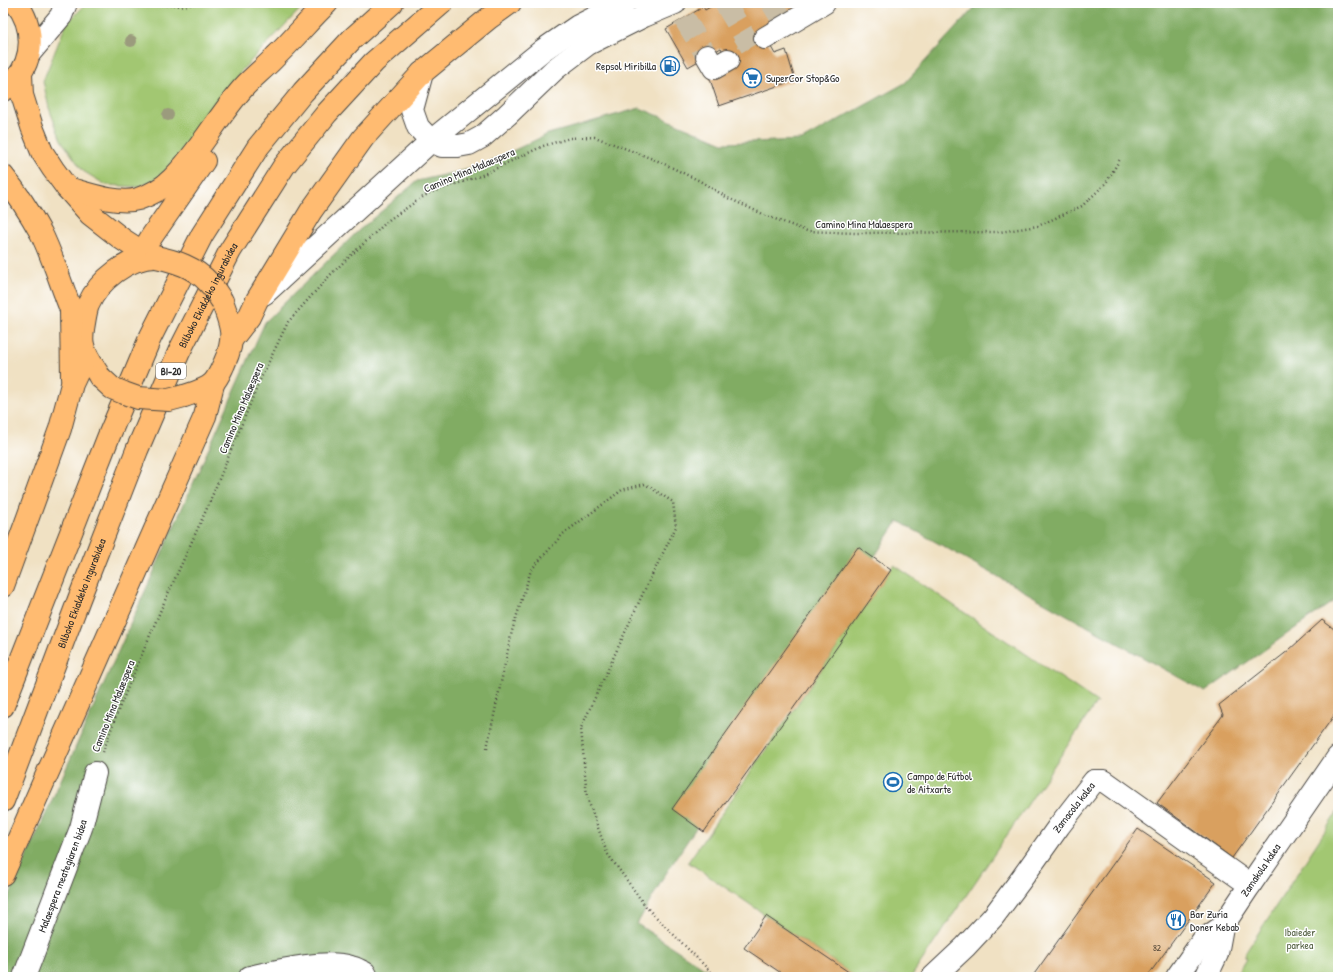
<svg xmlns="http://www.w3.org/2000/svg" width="1341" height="980" font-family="'Patrick Hand',sans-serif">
<rect width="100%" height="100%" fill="#fff"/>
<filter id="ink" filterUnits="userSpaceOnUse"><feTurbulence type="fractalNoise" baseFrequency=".025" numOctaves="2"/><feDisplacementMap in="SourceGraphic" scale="8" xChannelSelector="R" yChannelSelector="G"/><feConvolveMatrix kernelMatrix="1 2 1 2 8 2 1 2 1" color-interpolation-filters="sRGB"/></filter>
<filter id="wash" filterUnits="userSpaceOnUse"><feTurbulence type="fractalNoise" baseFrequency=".012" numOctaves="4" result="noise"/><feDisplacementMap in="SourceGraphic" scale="16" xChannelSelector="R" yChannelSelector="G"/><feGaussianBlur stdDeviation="0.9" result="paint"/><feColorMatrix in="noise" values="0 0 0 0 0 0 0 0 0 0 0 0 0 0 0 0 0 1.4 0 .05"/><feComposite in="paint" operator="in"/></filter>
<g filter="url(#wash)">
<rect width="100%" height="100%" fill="#f0e1c3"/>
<g fill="#a2c772" stroke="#66794e">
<polygon points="87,3 306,3 242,70 178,156 160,177 139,187 106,185 83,171 61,140 49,108 43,81 66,24"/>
<path d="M3 18C9 31 11 46 3 59Z"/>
<polygon points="894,565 1097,702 911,977 856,977 688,862"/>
<polygon points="1338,811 1338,977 1235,977 1246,959 1244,955"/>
</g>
<polygon fill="#81ac64" stroke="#566c48" points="974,3 1338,3 1338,598 1205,692 898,521 665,875 637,924 718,977 3,977 3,910 265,322 358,231 417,181 479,167 548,134 640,108 723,143 802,140 905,83 974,8"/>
<g id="blocks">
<g fill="#d9a05f">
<polygon points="717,3 799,3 804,12 764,35 775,54 786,50 795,80 719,106 709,76 732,68 721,48 688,67 666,29 703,7 705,10"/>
<polygon points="858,547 891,570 823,667 704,832 672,809"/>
<polygon points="1322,620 1338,632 1338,710 1232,858 1157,803 1223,715 1219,705 1289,650"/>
<polygon points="1138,829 1216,882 1147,977 1032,977"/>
<polygon points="766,916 856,977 787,977 744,948"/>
</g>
</g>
</g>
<g filter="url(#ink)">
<use href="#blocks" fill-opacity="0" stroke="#494642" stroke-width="1"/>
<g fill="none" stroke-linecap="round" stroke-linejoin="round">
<g stroke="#c9bda5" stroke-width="22" stroke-dasharray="22 11" stroke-linecap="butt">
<polyline points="725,3 751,47"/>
<polyline points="772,3 786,26"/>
<polyline points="684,18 707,56"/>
</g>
<defs>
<g id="minor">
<polyline points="765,38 824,3"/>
<polyline points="29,54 61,16 66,3"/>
<polyline points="707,56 714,68 728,60"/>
<polyline points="422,73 412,110 418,127 431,141 442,146 458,146 469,144 482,137 507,115 555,69 588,44 644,16 675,3"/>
<polyline points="264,294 431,141 543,50 578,26 624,3"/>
<path id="s1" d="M24 977 81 828 95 773"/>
<path d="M250 977C277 971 325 959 351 967 356 968 360 971 365 973L367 977"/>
<path id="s2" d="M933 977 965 947 993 917 1020 881 1059 826 1094 781H1104L1250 885"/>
<path id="s3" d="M1177 977 1203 940 1222 927 1250 885 1338 757"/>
<polyline points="1206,977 1217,954 1222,927"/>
</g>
<g id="major">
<polyline points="21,74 22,95 32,127 42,152 53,169 67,188 90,214 122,239 150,257"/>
<path d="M3 90C8 88 11 84 15 80 35 58 34 26 16 3"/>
<path d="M3 176C17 193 30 213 41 233 56 263 64 297 79 328"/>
<path d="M100 377C94 367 85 356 83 345 81 337 83 330 84 323 85 317 86 310 88 305 99 280 128 257 156 257"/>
<path d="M184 396C193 393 206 390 213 383 218 378 221 370 224 364 236 338 232 327 222 301"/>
</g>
<g id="highway">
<path d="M67 188C86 193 118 205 138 199 150 195 163 188 172 179 199 153 218 116 243 88 254 76 266 67 276 56 294 39 309 20 327 3"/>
<polyline points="138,260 152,236 204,161"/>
<polyline points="71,311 72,378"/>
<polyline points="232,339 249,317 257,300 311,211 363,138 422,73 489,18 510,3"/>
<polyline points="3,586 60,429 72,384 86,354"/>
<polyline points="3,706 108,438 150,338 202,235 258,147 303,92 352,39 392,3"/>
<path id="s4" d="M3 801 79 599 137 450 179 352 230 251 284 166 327 113 374 62 442 3"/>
<polyline points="3,874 205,416 213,384"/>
</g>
</defs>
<use href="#minor" stroke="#494642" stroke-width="24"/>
<use href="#major" stroke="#494642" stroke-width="24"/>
<use href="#highway" stroke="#494642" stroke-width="24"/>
<g stroke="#494642" stroke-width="2.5" stroke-dasharray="1 3" stroke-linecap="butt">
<path d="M146 3C163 5 181 8 198 3"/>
<polyline points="487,748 512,631 531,570 563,534 622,490 645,484 673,502 676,527 645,589 581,728 587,797 607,853 647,908 711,972 721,977"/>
<polyline points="103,752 117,713 162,607 208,506 260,380 288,322 332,273 390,219 429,193 480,176 543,146 570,138 595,137 658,161 700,181 728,198 767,216 807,231 855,233 1000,232 1038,226 1082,206 1106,183 1120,159"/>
</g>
<use href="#minor" stroke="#fff" stroke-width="22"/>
<use href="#major" stroke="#ffbb71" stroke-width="22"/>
<use href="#highway" stroke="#ffbb71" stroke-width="22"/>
<defs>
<g id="major-bridge">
<path d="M156 257C175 261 195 267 209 283 214 288 218 295 222 301"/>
<polyline points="100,377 112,388 124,393 138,398 169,400 184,396"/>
</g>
</defs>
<use href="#major-bridge" stroke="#494642" stroke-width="24" stroke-linecap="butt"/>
<use href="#major-bridge" stroke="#ffbb71" stroke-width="22"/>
</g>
<g fill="#9b9b7d">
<circle cx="131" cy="41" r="6"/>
<circle cx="168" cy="115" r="6"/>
</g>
</g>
<defs>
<symbol id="fuel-ring" viewBox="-11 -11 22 22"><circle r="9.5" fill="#fff" stroke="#1f6fb2" stroke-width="1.5"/><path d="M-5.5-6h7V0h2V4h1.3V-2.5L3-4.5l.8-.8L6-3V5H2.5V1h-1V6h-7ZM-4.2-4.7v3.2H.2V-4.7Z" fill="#1f6fb2"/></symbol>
<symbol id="supermarket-ring" viewBox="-11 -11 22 22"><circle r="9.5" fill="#fff" stroke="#1f6fb2" stroke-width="1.5"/><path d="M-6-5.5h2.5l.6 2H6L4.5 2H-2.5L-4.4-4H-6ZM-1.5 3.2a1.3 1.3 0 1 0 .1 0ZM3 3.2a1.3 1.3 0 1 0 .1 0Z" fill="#1f6fb2"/></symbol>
<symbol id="stadium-ring" viewBox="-11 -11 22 22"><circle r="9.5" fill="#fff" stroke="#1f6fb2" stroke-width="1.5"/><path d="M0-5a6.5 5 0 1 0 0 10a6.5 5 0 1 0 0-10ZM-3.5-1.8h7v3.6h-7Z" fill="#1f6fb2"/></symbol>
<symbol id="restaurant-ring" viewBox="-11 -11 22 22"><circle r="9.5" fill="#fff" stroke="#1f6fb2" stroke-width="1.5"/><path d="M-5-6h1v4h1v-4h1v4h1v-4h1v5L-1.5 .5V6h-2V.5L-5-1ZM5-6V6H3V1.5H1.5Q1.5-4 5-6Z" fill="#1f6fb2"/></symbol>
</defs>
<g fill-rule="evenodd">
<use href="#fuel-ring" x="659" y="55" width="22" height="22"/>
<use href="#supermarket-ring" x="741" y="67" width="22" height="22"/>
<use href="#stadium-ring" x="882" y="771" width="22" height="22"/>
<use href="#restaurant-ring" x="1165" y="909" width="22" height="22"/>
</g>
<g text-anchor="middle" stroke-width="3" stroke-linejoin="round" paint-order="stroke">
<g font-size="9" fill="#564838">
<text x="1157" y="951">82</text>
</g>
<rect fill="#fff" stroke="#6b6b6b" stroke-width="1" x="156" y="363" width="30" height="16" rx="3"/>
<g font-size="10" font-weight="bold" fill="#2b2b2b">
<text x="171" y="375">BI-20</text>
</g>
<g font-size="11" fill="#2b2b2b" stroke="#fff" text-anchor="start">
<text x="656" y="70" text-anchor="end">Repsol Miribilla</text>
<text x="766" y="82">SuperCor Stop&amp;Go</text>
<text x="907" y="780">Campo de Fútbol<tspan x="907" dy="13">de Aitxarte</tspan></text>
<text x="1190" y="918">Bar Zuria<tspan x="1190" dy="13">Doner Kebab</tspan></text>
</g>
<g font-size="11" fill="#2b2b2b" stroke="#fff">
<text transform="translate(469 170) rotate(-23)" y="4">Camino Mina Malaespera</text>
<text x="864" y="228">Camino Mina Malaespera</text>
<text dy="4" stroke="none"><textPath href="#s4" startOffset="546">Bilboko Ekialdeko ingurabidea</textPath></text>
<text transform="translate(241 408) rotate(-67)" y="4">Camino Mina Malaespera</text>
<text dy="4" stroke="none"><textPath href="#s4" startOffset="222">Bilboko Ekialdeko ingurabidea</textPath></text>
<text transform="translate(113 706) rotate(-68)" y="4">Camino Mina Malaespera</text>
<text dy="4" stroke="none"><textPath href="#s2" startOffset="221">Zamacola kalea</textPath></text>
<text dy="4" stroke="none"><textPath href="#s3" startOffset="137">Zamakola kalea</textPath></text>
<text dy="4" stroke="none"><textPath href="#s1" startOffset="108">Malaespera meategiaren bidea</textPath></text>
</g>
<g font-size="11" fill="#556244" stroke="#fff">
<text x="1300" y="936">Ibaieder<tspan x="1300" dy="13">parkea</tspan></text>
</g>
</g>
<rect width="1341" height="980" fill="none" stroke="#fff" stroke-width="16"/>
</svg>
